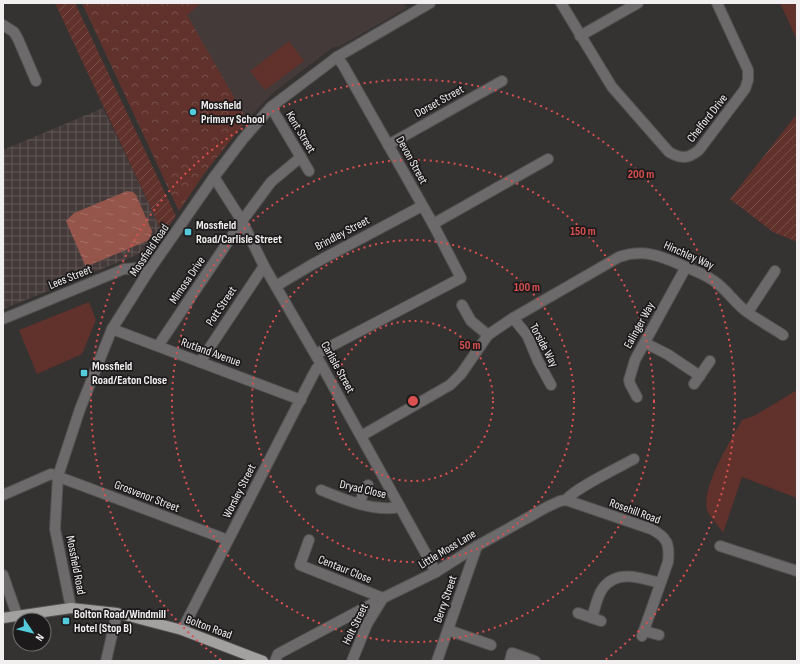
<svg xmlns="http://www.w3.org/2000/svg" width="800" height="664" font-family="'Sofia Sans Condensed',sans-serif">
<defs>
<pattern id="industrial-grid" width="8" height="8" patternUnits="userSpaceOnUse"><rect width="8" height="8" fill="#443a39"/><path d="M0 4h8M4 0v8" fill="none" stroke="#5f5756"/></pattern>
<pattern id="park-crowns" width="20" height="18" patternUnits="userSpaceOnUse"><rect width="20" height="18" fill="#60322b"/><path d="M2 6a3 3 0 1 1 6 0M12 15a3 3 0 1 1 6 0" fill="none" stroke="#77504a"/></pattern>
<pattern id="garden-furrows" width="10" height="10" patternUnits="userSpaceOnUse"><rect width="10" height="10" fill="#60322b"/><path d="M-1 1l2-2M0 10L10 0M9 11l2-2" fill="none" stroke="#77504a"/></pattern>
<pattern id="water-ripples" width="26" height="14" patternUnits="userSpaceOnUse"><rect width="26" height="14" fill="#96554b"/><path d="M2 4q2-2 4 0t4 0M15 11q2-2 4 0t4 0" fill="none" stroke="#a56e65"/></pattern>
</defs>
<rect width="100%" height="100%" fill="#353232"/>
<polygon fill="#443a39" points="82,3 403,3 407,8 340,46 332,48 274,92 247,120 235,134 206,171 179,211"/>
<polygon fill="url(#industrial-grid)" points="103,108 163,234 154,248 3,309 3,150"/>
<g fill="#60322b">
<polygon points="780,3 797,3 797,40"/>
<polygon points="289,41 304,61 265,90 250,71"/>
<polygon points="89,302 96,320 82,354 37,374 19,330"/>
<path d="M797 390V498L742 477 723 533C720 527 709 516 707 510 701 487 731 440 742 420L754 416Z"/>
</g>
<polygon fill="url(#park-crowns)" points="82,3 201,3 187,15 247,120 206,171 179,211"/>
<g fill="url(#garden-furrows)">
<polygon points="55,3 75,3 176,216 163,234"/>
<polygon points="797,114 797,242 773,232 730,199"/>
</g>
<polygon fill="url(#water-ripples)" points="127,191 133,192 136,195 152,231 151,236 147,241 90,265 85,265 66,221 74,213"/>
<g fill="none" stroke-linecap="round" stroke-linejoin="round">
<defs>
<g id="minor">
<path d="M561 3 612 87 669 152C681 159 688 159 699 150L745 89 748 80V70L717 3"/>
<polyline points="3,25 14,32 18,39 36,81"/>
<polyline points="580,36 638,3"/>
<polyline points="271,107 309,171"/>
<polyline points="388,145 502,81"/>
<polyline points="214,177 242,221 264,266 322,366 436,572"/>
<polyline points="433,224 548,159"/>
<polyline points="276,286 313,264 422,206"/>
<polyline points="462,305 471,321 488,335"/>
<polyline points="748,312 775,271"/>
<polyline points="513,318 527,335 538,361 551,385"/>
<polyline points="3,319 124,269 139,268 148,272"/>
<polyline points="112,329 301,400"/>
<polyline points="645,343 667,354 700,376"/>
<polyline points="158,346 242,221 271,182 301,157"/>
<polyline points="316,354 461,278 433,224 343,65 337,57"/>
<polyline points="200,362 264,266"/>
<polyline points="694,384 710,361"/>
<polyline points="637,397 630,384 629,380 635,360 686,267"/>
<path d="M361 436 450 385 461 374 488 335 513 318 619 257C645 248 663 257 686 267 697 272 709 276 718 284 729 293 736 304 747 312 758 320 771 327 783 335"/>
<path d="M321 490C345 500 374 512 400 507"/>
<polyline points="3,495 51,474 228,540"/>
<path d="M566 500 651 529C667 537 670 544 668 562L642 636"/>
<polyline points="360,503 363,493 368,485"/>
<polyline points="309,540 300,565 383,598"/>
<polyline points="720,546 797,571"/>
<polyline points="3,575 17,615"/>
<polyline points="71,608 55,529 58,476 80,409 112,329 148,272 214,177 243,139 271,107 337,57 430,3"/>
<polyline points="578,613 601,621"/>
<path d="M592 618C595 608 597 596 603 588 617 569 642 578 660 583"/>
<polyline points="182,630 313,375 317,368 322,366"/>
<polyline points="448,630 491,645"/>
<polyline points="644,631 659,635"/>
<polyline points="106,661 117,613"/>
<path d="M275 661 278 654 383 598 436 572 477 546 547 507 560 501 566 500C575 488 618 468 634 459"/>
<polyline points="352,661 367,624 383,598"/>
<polyline points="437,661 477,546"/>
<polyline points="510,661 512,653 535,661"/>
</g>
<polyline id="primary" points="3,618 71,608 117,613 182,630 263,661"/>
</defs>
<use href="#minor" stroke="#535050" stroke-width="12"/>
<use href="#primary" stroke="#535050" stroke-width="12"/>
<use href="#minor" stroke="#6c6a6a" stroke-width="10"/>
<use href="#primary" stroke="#a3a1a0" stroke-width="10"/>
</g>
<g fill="none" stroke="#db5050" stroke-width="2" stroke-dasharray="2 4">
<circle cx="413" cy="401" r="80"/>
<circle cx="413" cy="401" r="161"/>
<circle cx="413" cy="401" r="241"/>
<path d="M221 660A322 322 0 1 1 605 660"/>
</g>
<g fill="#53cbdb" stroke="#1c1a1a" stroke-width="1.5">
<circle cx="193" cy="112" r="4"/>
<rect x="184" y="228" width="8" height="8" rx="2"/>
<rect x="80" y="369" width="8" height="8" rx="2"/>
<rect x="62" y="617" width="8" height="8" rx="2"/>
</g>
<g text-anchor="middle" stroke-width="3.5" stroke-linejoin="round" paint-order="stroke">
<g font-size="12" fill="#f1efef" stroke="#1c1a1a">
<text transform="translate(439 101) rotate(-29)" y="4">Dorset Street</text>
<text transform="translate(707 118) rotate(-52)" y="4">Chelford Drive</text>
<text transform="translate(301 132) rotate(59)" y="4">Kent Street</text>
<text transform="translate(412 160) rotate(61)" y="4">Devon Street</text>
<text transform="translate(342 233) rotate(-28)" y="4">Brindley Street</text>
<text transform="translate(149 250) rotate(-56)" y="4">Mossfield Road</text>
<text transform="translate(689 255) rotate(24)" y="4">Hinchley Way</text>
<text transform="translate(70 277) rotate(-22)" y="4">Lees Street</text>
<text transform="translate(187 280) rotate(-56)" y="4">Mimosa Drive</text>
<text transform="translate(221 306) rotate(-56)" y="4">Pott Street</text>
<text transform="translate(639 325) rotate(-61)" y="4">Ealinger Way</text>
<text transform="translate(544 345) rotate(62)" y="4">Torside Way</text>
<text transform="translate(211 352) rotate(20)" y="4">Rutland Avenue</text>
<text transform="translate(338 367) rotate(61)" y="4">Carlisle Street</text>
<text transform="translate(363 489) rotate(13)" y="4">Dryad Close</text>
<text transform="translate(239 491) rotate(-63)" y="4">Worsley Street</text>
<text transform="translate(147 496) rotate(21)" y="4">Grosvenor Street</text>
<text transform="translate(635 511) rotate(20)" y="4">Rosehill Road</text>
<text transform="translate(447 549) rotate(-31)" y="4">Little Moss Lane</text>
<text transform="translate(76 565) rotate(79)" y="4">Mossfield Road</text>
<text transform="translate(345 569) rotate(22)" y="4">Centaur Close</text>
<text transform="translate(445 599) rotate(-71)" y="4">Berry Street</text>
<text transform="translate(355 624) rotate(-64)" y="4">Holt Street</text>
<text transform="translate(209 627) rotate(20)" y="4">Bolton Road</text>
</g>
<g font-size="12" font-weight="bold" fill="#f1efef" stroke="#1c1a1a" text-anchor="start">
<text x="201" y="109">Mossfield<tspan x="201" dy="14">Primary School</tspan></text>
<text x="196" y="229">Mossfield<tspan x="196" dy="14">Road/Carlisle Street</tspan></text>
<text x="92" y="370">Mossfield<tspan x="92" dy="14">Road/Eaton Close</tspan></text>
<text x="74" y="618">Bolton Road/Windmill<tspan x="74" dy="14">Hotel (Stop B)</tspan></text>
</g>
</g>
<circle cx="413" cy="401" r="6" fill="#db5050" stroke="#1c1a1a" stroke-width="2"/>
<g font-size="12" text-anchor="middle" font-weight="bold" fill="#db5050" stroke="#1c1a1a" stroke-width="3.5" stroke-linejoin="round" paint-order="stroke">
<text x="641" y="178">200 m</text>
<text x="583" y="235">150 m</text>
<text x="527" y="291">100 m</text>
<text x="470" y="349">50 m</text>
</g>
<rect width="800" height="664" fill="none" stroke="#f1efef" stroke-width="8"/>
<g transform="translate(32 632) rotate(125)"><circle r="19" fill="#1c1a1a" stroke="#716f6f"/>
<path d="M0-3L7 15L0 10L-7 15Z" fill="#53cbdb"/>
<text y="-6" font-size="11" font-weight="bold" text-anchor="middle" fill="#f1efef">N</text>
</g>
</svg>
